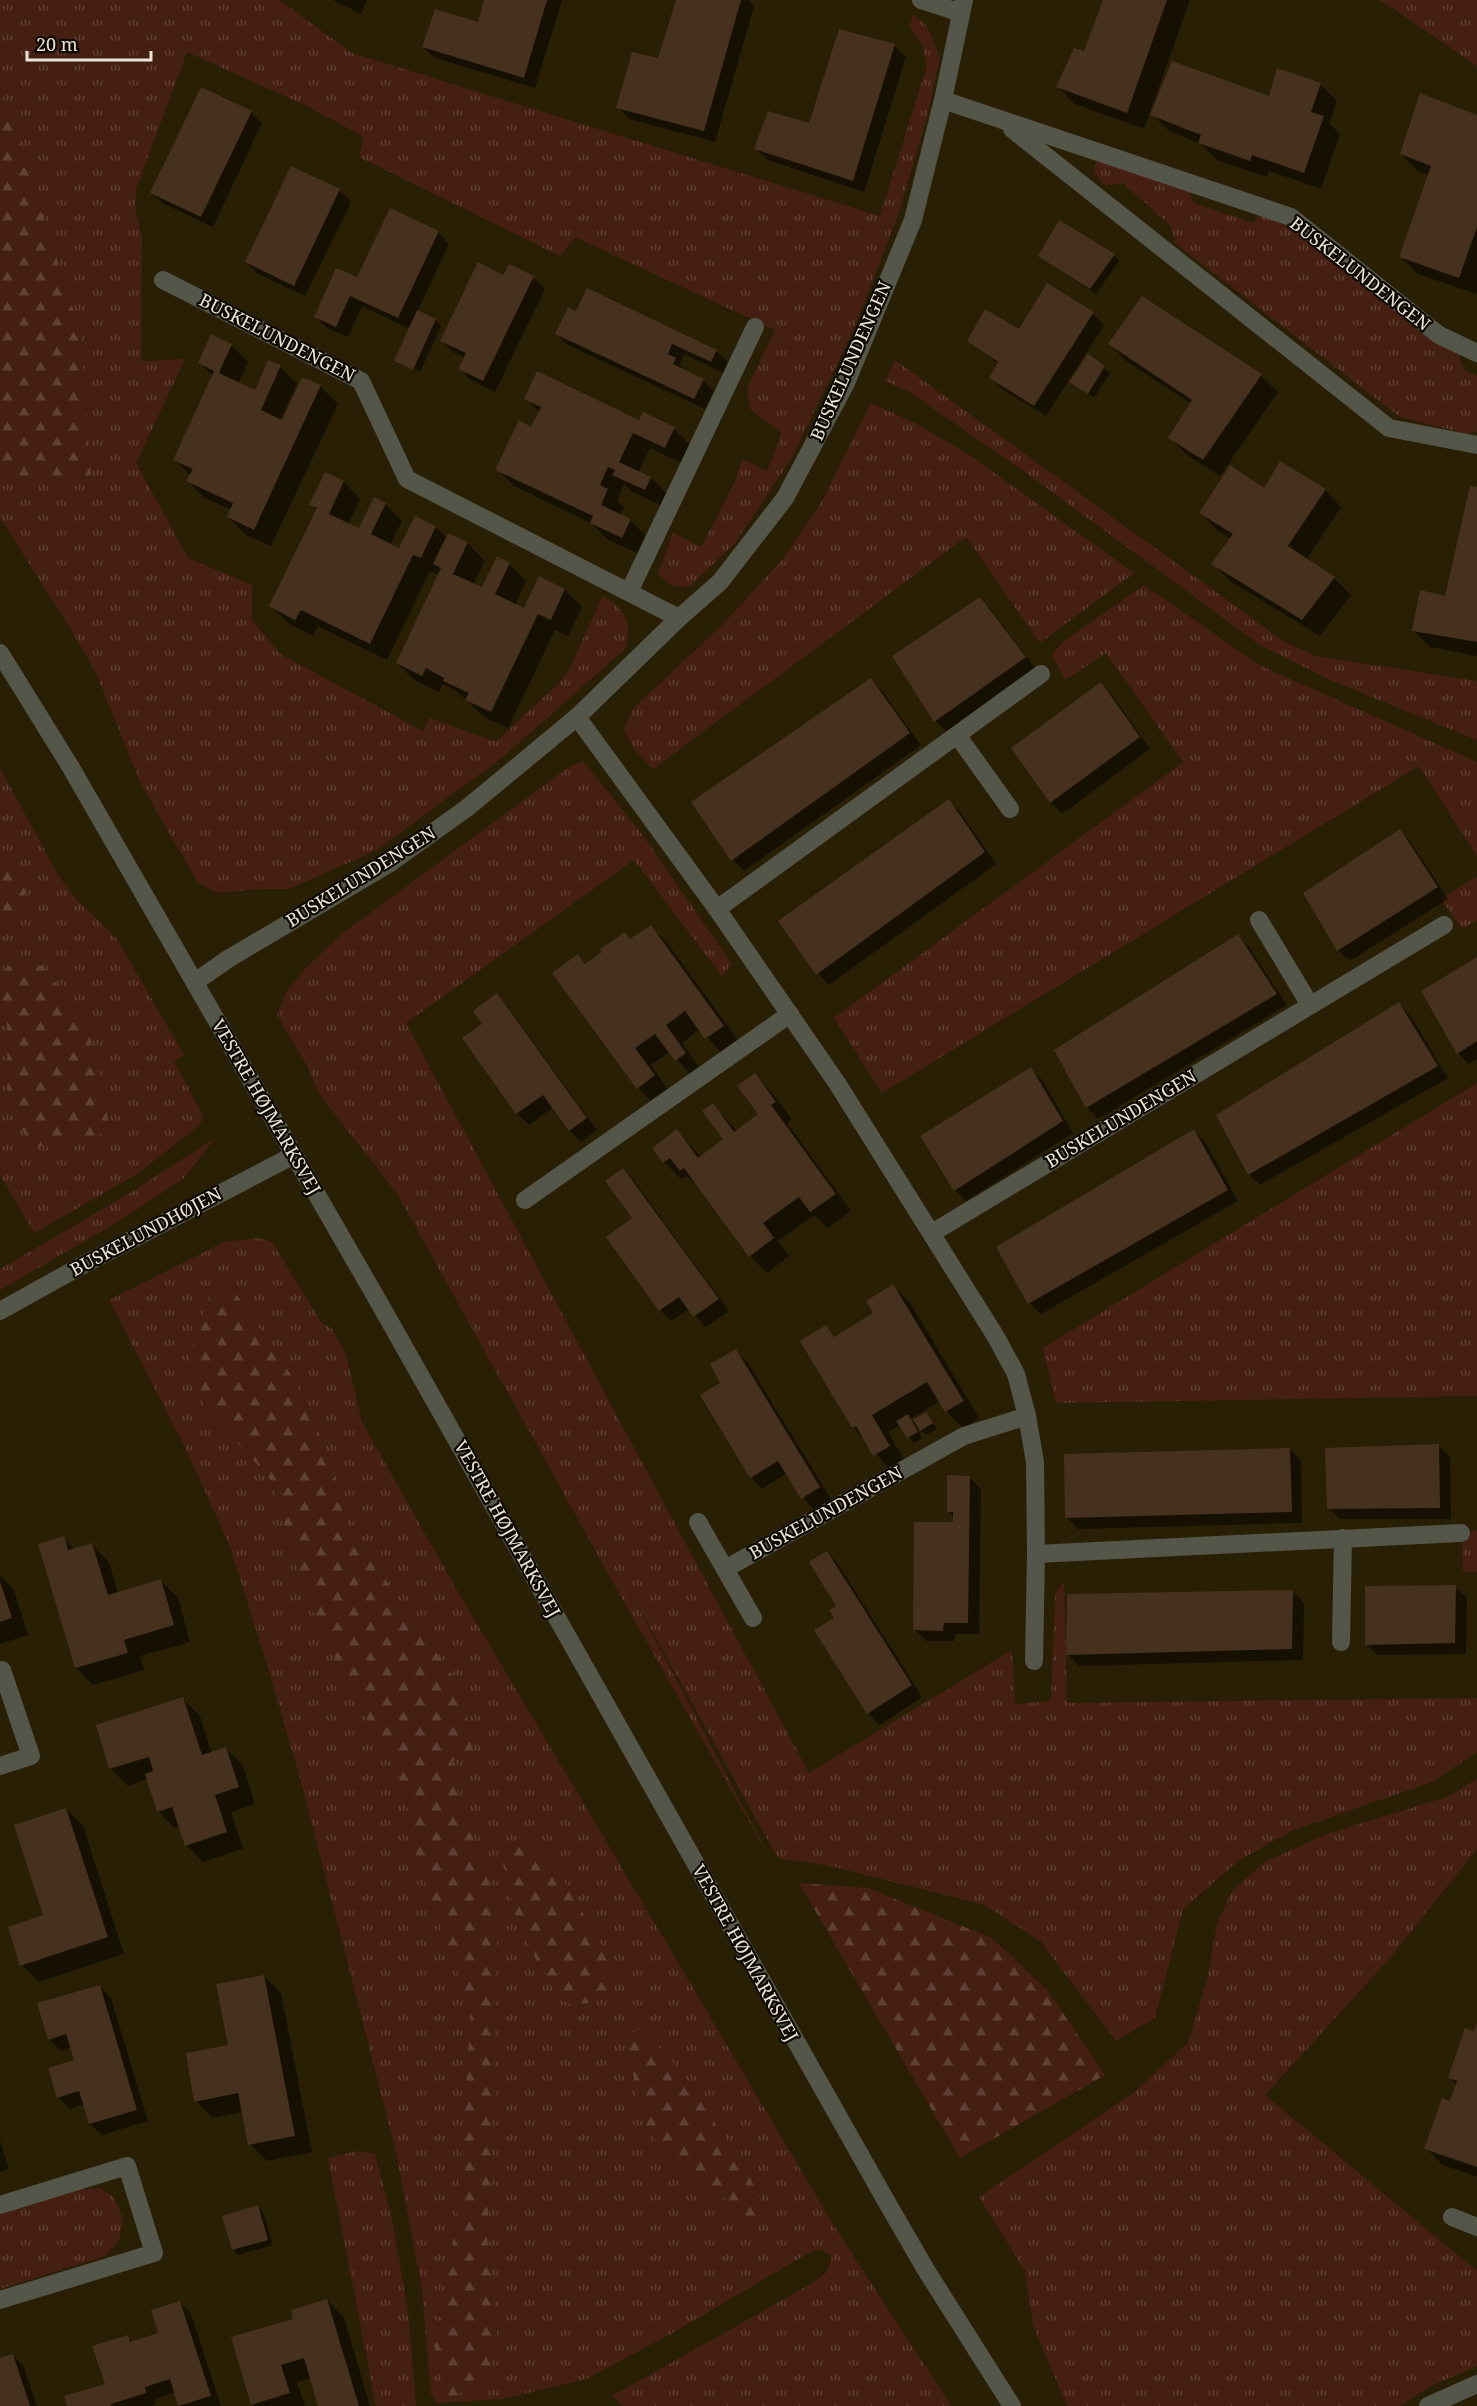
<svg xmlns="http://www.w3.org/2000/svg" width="1477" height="2406" font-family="'Noto Serif',serif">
<defs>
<pattern id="grass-tufts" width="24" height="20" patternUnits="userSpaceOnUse" patternTransform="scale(1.5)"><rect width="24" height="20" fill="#451f12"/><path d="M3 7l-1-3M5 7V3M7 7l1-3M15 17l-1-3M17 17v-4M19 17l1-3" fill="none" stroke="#603f34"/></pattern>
<pattern id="forest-firs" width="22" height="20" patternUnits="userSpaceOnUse" patternTransform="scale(1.5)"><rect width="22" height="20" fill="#451f12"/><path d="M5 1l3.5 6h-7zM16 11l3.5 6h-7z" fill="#603f34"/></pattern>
</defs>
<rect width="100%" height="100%" fill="#291f05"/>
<g fill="url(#grass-tufts)" fill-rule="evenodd">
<path d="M0 0H279L352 53 880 216 927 66 923 46 910 27 913 14 927 26 940 58 927 116 898 215 854 329 791 459 735 543 690 586 679 587 671 585 658 574 673 533 701 547 733 486 743 459 767 471 782 433 750 409 747 389 775 330 575 237 560 256 359 157 364 137 307 106 187 52 136 189 135 209 142 237 141 361 185 359 136 463 188 558 252 585V620L280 654 423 731 430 718 496 742 566 676 603 595C626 612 631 619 626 648L503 757 377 850 289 889H259L218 893 198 883 141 784 96 673 69 626 0 518V475L5 482 91 477 80 331 18 137 0 91Z"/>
<polygon points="1379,0 1477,0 1477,66 1388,5"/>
<polygon points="1100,159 1187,188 1194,203 1253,223 1259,214 1288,226 1313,242 1420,332 1459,355 1464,370 1477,376 1477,431 1468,434 1400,417 1175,243 1171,226 1123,183 1104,185 1094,173 1095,164"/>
<polygon points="895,360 1285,642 1315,656 1477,681 1477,740 1330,680 1260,645 1025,472 908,391 885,381"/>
<polygon points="871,403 917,424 968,454 1134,573 1040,643 966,537 653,769 633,748 624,729 632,710 724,623 782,560 821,503"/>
<polygon points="1144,585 1259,665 1477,762 1477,856 1419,766 882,1093 834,1018 1183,762 1106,653 1065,680 1052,654 1064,641"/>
<polygon points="583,761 641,833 732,964 722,976 634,860 406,1023 809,1773 1012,1650 1015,1704 1051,1701 1055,1594 1064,1581 1067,1703 1477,1698 1477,1752 1432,1782 1293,1830 1238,1861 1183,1909 1155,2018 1116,2041 1041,1942 985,1905 830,1866 778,1858 625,1582 771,1860 619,1593 398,1195 320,1095 306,1064 277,1015 287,991 304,970 340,935 569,767"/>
<polygon points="0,768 58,875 75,898 117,939 184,1055 174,1062 203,1115 200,1125 137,1174 34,1233 0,1175 0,997 7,1012 8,1106 111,1132 89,1032 13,963 0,973 0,923 13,919 26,891 0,852"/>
<polygon points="1477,876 1477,920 1462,929 1441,899"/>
<polygon points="1477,1083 1477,1396 1056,1403 1043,1348"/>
<polygon points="215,1138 184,1178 121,1220 0,1290 0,1269 130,1193"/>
<path d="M258 1238 272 1242 321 1322 332 1329 346 1354 362 1422 454 1585 836 2229 951 2406H623L612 2396 811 2284 827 2272 832 2256 821 2250 812 2251 669 2335 586 2379 503 2399 437 2403 431 2395 422 2290 396 2152 303 1789 267 1664 229 1544 185 1447 109 1300 224 1242ZM207 1286 293 1378 327 1451 349 1527 463 1691 472 1749 452 1762 460 1806 499 1904 494 1983V2086L487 2236 498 2345 434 2343 455 2231 463 2136 471 2005 447 1945 411 1839 404 1786 321 1632 292 1551 270 1479 203 1404 199 1324 209 1303Z"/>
<polygon points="1477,1529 1477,1572 1463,1572 1462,1540"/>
<polygon points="1477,1779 1477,1849 1390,1958 1265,2095 1477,2271 1477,2366 1431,2386 1400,2406 1067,2406 1033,2325 1025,2271 979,2197 1133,2093 1188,2043 1207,1980 1217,1924 1232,1891 1265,1862 1327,1834 1447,1797"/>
<polygon points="358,2151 375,2154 393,2223 408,2312 416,2406 376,2406 328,2158"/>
<polygon points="99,2188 113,2196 123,2218 119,2240 105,2256 0,2289 0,2212 73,2190"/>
</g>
<g fill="url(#forest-firs)">
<polygon points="0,91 18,137 80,331 91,477 5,482 0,475"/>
<polygon points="0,852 26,891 13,919 0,923"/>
<polygon points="13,963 44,966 89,1032 111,1132 33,1148 8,1106 7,1012 0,997 0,973"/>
<polygon points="207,1285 237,1295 293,1378 327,1451 349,1527 463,1691 472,1749 452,1762 460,1806 499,1904 494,1983 494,2086 487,2236 498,2345 488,2378 445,2402 434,2343 455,2231 463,2136 471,2005 447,1945 411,1839 404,1786 321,1632 292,1551 270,1479 203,1404 189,1358 199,1324 209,1303"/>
<polygon points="521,1832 560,1874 601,1944 616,1985 594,2003 568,2004 543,1975 514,1911 502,1859"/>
<polygon points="799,1883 868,1888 992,1938 1048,1991 1105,2075 960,2158"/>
<polygon points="641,2029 683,2073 749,2176 770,2218 748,2231 730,2203 667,2157 641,2118 626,2035"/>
</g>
<g fill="#0007">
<polygon points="333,0 367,0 361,14"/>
<polygon points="486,0 562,0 535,88 435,58 423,47 479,24"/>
<polygon points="678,0 748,0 754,6 715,142 629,119 618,107 659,60"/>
<polygon points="1104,0 1190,0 1144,129 1075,104 1058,87 1084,53"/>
<polygon points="840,31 894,46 906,57 864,192 768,160 756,149 810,125"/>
<polygon points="1320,84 1337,101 1329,123 1340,134 1321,189 1269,171 1267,177 1217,160 1201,144 1169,131 1152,114 1270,97"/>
<polygon points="251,112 262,123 213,227 164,204 152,193"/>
<polygon points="1477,117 1477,291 1476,294 1418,274 1401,257 1429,175 1418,171 1401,154"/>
<polygon points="339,190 351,202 305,296 258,274 246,262"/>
<polygon points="438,232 449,244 417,312 435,320 441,326 420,372 400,362 400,365 395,361 410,329 362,306 348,337 327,328 315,316 358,279"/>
<polygon points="1114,255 1119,261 1096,294 1040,256"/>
<polygon points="504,277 533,278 545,289 495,392 471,380 460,369 465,358 453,352 442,341"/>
<polygon points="1047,285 1093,314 1104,325 1046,416 1002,389 991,378 998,364 969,340 1020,331"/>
<polygon points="1143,298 1261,376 1278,392 1220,476 1187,455 1170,438 1192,404 1126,361 1110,344"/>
<polygon points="569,309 716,351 728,362 723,373 684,354 680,364 686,372 703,380 714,391 705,409 568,345 557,334"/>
<polygon points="231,345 248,362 238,384 255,392 280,367 297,384 280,420 283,423 303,379 321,387 338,404 271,546 245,534 228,517 232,510 205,498 188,481 191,476 174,459 213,376 200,363"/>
<polygon points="1088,356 1110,373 1094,398 1071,382"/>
<polygon points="526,398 674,429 691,446 683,464 650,448 638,473 651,478 668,495 662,506 631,491 624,484 617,501 624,507 620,516 630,520 647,537 640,554 608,540 591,523 514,486 497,469 532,429 540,413"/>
<polygon points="326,474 344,482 360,499 348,525 359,530 385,504 402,521 390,545 400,550 435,527 447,538 448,535 468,544 485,561 473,585 482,589 509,564 526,581 515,605 525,610 539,578 565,590 582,607 568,636 555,630 508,728 484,717 455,690 443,684 439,692 414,680 397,663 439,575 430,571 387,660 318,626 313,636 288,623 271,606 317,511 311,504"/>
<polygon points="1477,488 1477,656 1430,647 1413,630 1446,598"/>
<polygon points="1264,490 1325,490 1341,507 1306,560 1334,578 1351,595 1320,636 1230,581 1213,564 1231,539 1217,530 1201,513"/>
<polygon points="980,599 991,610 1036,669 947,732 935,721 894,656"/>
<polygon points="870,680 882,691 921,745 744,871 733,860"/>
<polygon points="1100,684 1112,695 1150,749 1062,814 1051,802 1013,749"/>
<polygon points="949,801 960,812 996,864 829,985 818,974 780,921"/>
<polygon points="1399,831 1411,843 1448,899 1350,961 1338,950"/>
<polygon points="651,927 668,944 740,1043 723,1055 700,1029 682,1043 702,1071 693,1077 670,1052 651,1065 670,1093 655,1105 638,1088 578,956 587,965 604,953 625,933 631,940"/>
<polygon points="1237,936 1249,947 1287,1005 1098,1119 1087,1107"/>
<polygon points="1477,958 1477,1059 1469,1064 1458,1053"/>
<polygon points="497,995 508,1007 597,1130 581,1142 570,1131 554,1107 529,1125 517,1113 464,1038 484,1024"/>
<polygon points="1399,1004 1410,1015 1448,1078 1260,1185 1249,1174"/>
<polygon points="1030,1068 1042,1080 1073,1133 966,1201 955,1190"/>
<polygon points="755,1075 771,1092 792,1119 787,1123 851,1211 828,1228 814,1215 778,1241 789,1256 767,1273 750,1256 699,1186 686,1176 681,1179 664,1162 654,1148 677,1131 701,1157 725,1140 713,1105 737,1131 760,1115"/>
<polygon points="1194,1131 1205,1142 1238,1201 1041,1314 1029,1303"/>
<polygon points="623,1169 634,1181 729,1311 706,1327 689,1309 671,1321 660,1310"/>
<polygon points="893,1286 910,1303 979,1418 963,1428 946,1411 940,1401 910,1419 913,1422 925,1414 937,1429 926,1435 917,1427 922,1438 914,1443 900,1425 888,1432 906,1463 892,1472 853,1427 826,1327 836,1338 876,1313"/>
<polygon points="736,1351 747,1362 831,1499 814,1510 803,1498 787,1473 762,1489 751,1477 723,1383"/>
<polygon points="1439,1446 1450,1457 1451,1519 1340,1519 1329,1508"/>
<polygon points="1290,1449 1301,1461 1302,1523 1078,1529 1066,1517"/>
<polygon points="969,1477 981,1489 979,1634 955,1634 954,1641 926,1641 915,1630 955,1524 954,1517 948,1511"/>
<polygon points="63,1538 75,1549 92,1545 109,1562 118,1593 161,1581 178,1598 190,1642 140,1656 144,1670 93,1685 76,1668"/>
<polygon points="827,1552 838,1564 922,1697 880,1725 868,1713 816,1631 836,1618 838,1606"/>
<polygon points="0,1576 14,1590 28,1635 0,1644"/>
<polygon points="1455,1587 1467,1598 1466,1654 1378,1655 1366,1644"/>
<polygon points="1292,1591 1304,1603 1303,1660 1079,1666 1067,1654"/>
<polygon points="183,1699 200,1716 212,1754 226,1749 243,1766 255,1804 231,1812 243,1849 203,1862 186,1845 180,1827 175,1828 158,1811 148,1779 128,1786 111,1769 97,1726"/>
<polygon points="66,1809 83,1826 124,1954 39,1982 22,1965 45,1916"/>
<polygon points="264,1976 281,1993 312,2152 267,2161 250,2144 243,2112 213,2118 196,2101 230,2046"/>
<polygon points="100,1986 111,1998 148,2121 102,2135 90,2124 85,2104 70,2109 58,2097 75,2061 71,2047 61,2051 49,2039"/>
<polygon points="1477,2027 1477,2177 1443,2165 1426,2148 1451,2103 1457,2085 1450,2078"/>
<polygon points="0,2140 9,2169 0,2172"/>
<polygon points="258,2207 263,2212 273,2245 238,2255 233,2249"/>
<polygon points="327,2300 344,2317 370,2406 320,2406 311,2378 297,2382 305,2406 255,2406 253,2404 295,2320"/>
<polygon points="180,2303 191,2314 221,2406 180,2406 176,2392 155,2399 156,2404 150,2406 69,2406 107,2385 127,2336 133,2343 160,2334"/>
<polygon points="13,2355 24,2367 37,2406 0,2406 0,2360"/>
</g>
<g fill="#45311d">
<polygon points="484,0 547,0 524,78 422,47 435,9 478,22"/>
<polygon points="676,0 741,0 704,131 616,108 632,52 658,58"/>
<polygon points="1103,0 1167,0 1127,113 1056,87 1074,48 1084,51"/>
<polygon points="839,29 895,44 853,181 754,149 768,111 809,123"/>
<polygon points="1172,61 1269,96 1277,68 1321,83 1311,112 1324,116 1304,173 1252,155 1250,161 1198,143 1201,135 1150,115"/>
<polygon points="201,87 252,111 201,217 150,193"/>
<polygon points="1420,93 1477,115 1477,227 1459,278 1399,257 1431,166 1400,154"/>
<polygon points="291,166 340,189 294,286 245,262"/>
<polygon points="390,208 439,231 398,318 350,296 336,327 314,317 336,268 357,277"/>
<polygon points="1059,220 1115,254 1090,289 1038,256"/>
<polygon points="478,262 503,275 509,264 534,276 483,381 458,369 466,353 440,341"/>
<polygon points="1047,283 1094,312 1034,406 989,378 998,362 967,341 985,309 1019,329"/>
<polygon points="587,288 717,350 711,362 672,344 668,354 676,358 673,364 704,379 694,399 555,334 568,307 576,311"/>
<polygon points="1142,296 1262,374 1203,460 1168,438 1192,400 1108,344"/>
<polygon points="417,310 436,319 413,370 394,361"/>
<polygon points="211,334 232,344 219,373 255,390 268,360 281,365 261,410 282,420 302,377 321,385 254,530 227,517 233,503 186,481 193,469 173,460 214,371 198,363"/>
<polygon points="1088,354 1105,366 1088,394 1069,382"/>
<polygon points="537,371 639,420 643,412 675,427 665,448 633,433 619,462 651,477 645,490 612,475 615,470 608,467 600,485 608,489 601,505 631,519 622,538 590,523 593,516 495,470 519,420 531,427 541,407 524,399"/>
<polygon points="1280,461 1326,489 1288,546 1335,577 1302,620 1211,564 1233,534 1199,513 1230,465 1264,488"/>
<polygon points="325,472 344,481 329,514 359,528 374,497 386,503 371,534 399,548 415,516 436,526 421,558 413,555 370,644 301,610 295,620 269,606 317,508 309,505"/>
<polygon points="1470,486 1477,487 1477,642 1412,631 1420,590 1445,596"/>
<polygon points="448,533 468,542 453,574 482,587 497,556 510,563 495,594 524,608 539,576 565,589 551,620 538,614 491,712 465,700 469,693 443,681 444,678 426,668 422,676 396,663 441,568 433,564"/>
<polygon points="980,597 1026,657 934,722 892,656"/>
<polygon points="871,678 910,733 731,861 691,802"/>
<polygon points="1101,682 1140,737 1050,803 1011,748"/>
<polygon points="949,799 985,852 816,975 778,921"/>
<polygon points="1400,829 1438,887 1337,951 1303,893"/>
<polygon points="651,925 724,1026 705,1039 685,1011 666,1025 686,1053 675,1061 655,1034 635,1048 655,1075 637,1089 552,973 578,954 585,964 602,952 600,949 625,932 630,939"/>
<polygon points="1238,934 1277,994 1086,1108 1054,1050"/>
<polygon points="1477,957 1477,1041 1457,1054 1421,991"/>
<polygon points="497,993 587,1118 569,1131 543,1095 516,1114 462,1038 482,1024 473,1011"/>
<polygon points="1399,1002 1438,1066 1248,1175 1216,1115"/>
<polygon points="1031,1067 1063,1121 954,1191 920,1136"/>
<polygon points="755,1073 776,1102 771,1105 836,1194 810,1212 799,1197 763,1223 774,1238 749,1257 684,1168 680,1171 670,1158 663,1163 652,1148 677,1129 698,1158 723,1139 702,1111 713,1103 734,1132 758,1114 737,1086"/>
<polygon points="1194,1129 1228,1190 1028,1304 996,1247"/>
<polygon points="623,1168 719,1299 693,1317 679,1297 659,1311 606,1237 632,1218 605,1181"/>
<polygon points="893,1284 964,1401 945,1412 927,1382 872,1415 890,1446 873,1456 856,1426 852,1428 800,1341 826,1325 834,1337 873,1313 866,1301"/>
<polygon points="736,1349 820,1487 801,1499 778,1461 750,1478 700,1395 720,1383 710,1364"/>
<polygon points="926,1412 933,1423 920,1431 913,1420"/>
<polygon points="908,1414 918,1432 907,1438 896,1421"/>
<polygon points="1439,1444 1440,1508 1327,1509 1325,1448"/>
<polygon points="1290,1448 1292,1512 1065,1518 1064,1454"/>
<polygon points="947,1475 970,1476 968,1623 944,1623 943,1631 913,1630 914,1522 953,1522 953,1512 947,1512"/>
<polygon points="64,1536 68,1550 92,1543 108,1595 161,1579 174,1625 124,1640 128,1653 75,1668 38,1544"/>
<polygon points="827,1551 912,1685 867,1714 814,1630 834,1618 829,1610 836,1606 809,1562"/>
<polygon points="0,1581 12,1618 0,1622"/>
<polygon points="1456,1585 1455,1643 1365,1645 1365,1586"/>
<polygon points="1293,1590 1292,1649 1066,1655 1067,1594"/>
<polygon points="183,1697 202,1755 226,1747 239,1787 215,1795 227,1832 185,1846 172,1807 157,1812 145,1774 153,1771 149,1757 109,1769 96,1725"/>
<polygon points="66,1808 108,1937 20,1966 8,1927 43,1915 14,1825"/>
<polygon points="264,1975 295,2136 248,2145 238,2093 194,2102 186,2053 228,2045 216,1984"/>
<polygon points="100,1985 137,2110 89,2124 79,2091 57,2098 48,2068 74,2060 66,2034 48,2040 37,2003"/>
<polygon points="1477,2023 1477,2167 1424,2149 1442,2098 1450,2101 1457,2081 1448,2078 1465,2028 1474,2031"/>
<polygon points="258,2205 268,2240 232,2250 222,2216"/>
<polygon points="327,2299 359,2406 318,2406 304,2358 281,2365 290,2393 251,2405 231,2337 293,2319 291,2310"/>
<polygon points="180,2301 211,2396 178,2406 170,2379 145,2387 146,2393 111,2404 111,2406 67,2406 64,2396 105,2384 92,2346 128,2335 130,2342 158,2333 151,2310"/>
<polygon points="13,2354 30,2406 0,2406 0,2358"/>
</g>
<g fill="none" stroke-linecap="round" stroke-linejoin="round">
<g stroke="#55564a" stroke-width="18">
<polyline points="921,0 961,13"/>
<polyline points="943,100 1291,217 1439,335 1477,353"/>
<polyline points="1012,129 1389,428 1477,445"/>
<polyline points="163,280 361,381 407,479 679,618"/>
<polyline points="629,592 755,327"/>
<polyline points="0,653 70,766 381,1306 885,2199 926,2270 1012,2406"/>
<polyline points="577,717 717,909 837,1083 996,1337 1016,1374 1027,1416 1035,1462 1036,1554 1034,1661"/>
<polyline points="957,735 1010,809"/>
<polyline points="717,909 1041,674"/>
<polyline points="1259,920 1310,1005"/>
<polyline points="195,982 228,959 390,863 467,808 577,717 679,618 720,582 785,498 846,383 913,220 943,100 964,0"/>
<polyline points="525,1200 790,1014"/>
<polyline points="932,1233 1444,925"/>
<polyline points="0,1311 79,1267 294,1155"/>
<polyline points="698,1522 753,1618"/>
<polyline points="1036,1554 1461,1533"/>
<polyline points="725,1569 964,1436 1027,1416"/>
<polyline points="1341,1642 1343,1538"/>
<polyline points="0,1671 2,1670 31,1756 0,1766"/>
<polyline points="0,2205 127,2166 154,2253 0,2300"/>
<polyline points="1452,2217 1477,2227"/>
<polyline points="1428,2406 1477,2384"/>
</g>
</g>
<g text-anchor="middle" stroke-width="4.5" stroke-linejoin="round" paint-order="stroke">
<g font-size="18" fill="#eae4d5" stroke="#0e0a02">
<text transform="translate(1360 274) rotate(38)" y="6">BUSKELUNDENGEN</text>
<text transform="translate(277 338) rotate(27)" y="6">BUSKELUNDENGEN</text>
<text transform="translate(851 361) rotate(-66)" y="6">BUSKELUNDENGEN</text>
<text transform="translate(361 877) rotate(-32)" y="6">BUSKELUNDENGEN</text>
<text transform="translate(266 1107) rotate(60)" y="6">VESTRE HØJMARKSVEJ</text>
<text transform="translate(1121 1119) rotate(-31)" y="6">BUSKELUNDENGEN</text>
<text transform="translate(146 1232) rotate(-28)" y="6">BUSKELUNDHØJEN</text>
<text transform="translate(826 1513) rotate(-29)" y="6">BUSKELUNDENGEN</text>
<text transform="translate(507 1529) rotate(61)" y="6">VESTRE HØJMARKSVEJ</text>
<text transform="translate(745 1953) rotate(61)" y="6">VESTRE HØJMARKSVEJ</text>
</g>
</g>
<path d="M27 51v9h124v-9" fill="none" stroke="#eae4d5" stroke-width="3"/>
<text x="36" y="51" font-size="18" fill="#eae4d5" stroke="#0e0a02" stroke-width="4.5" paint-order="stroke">20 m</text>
</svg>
